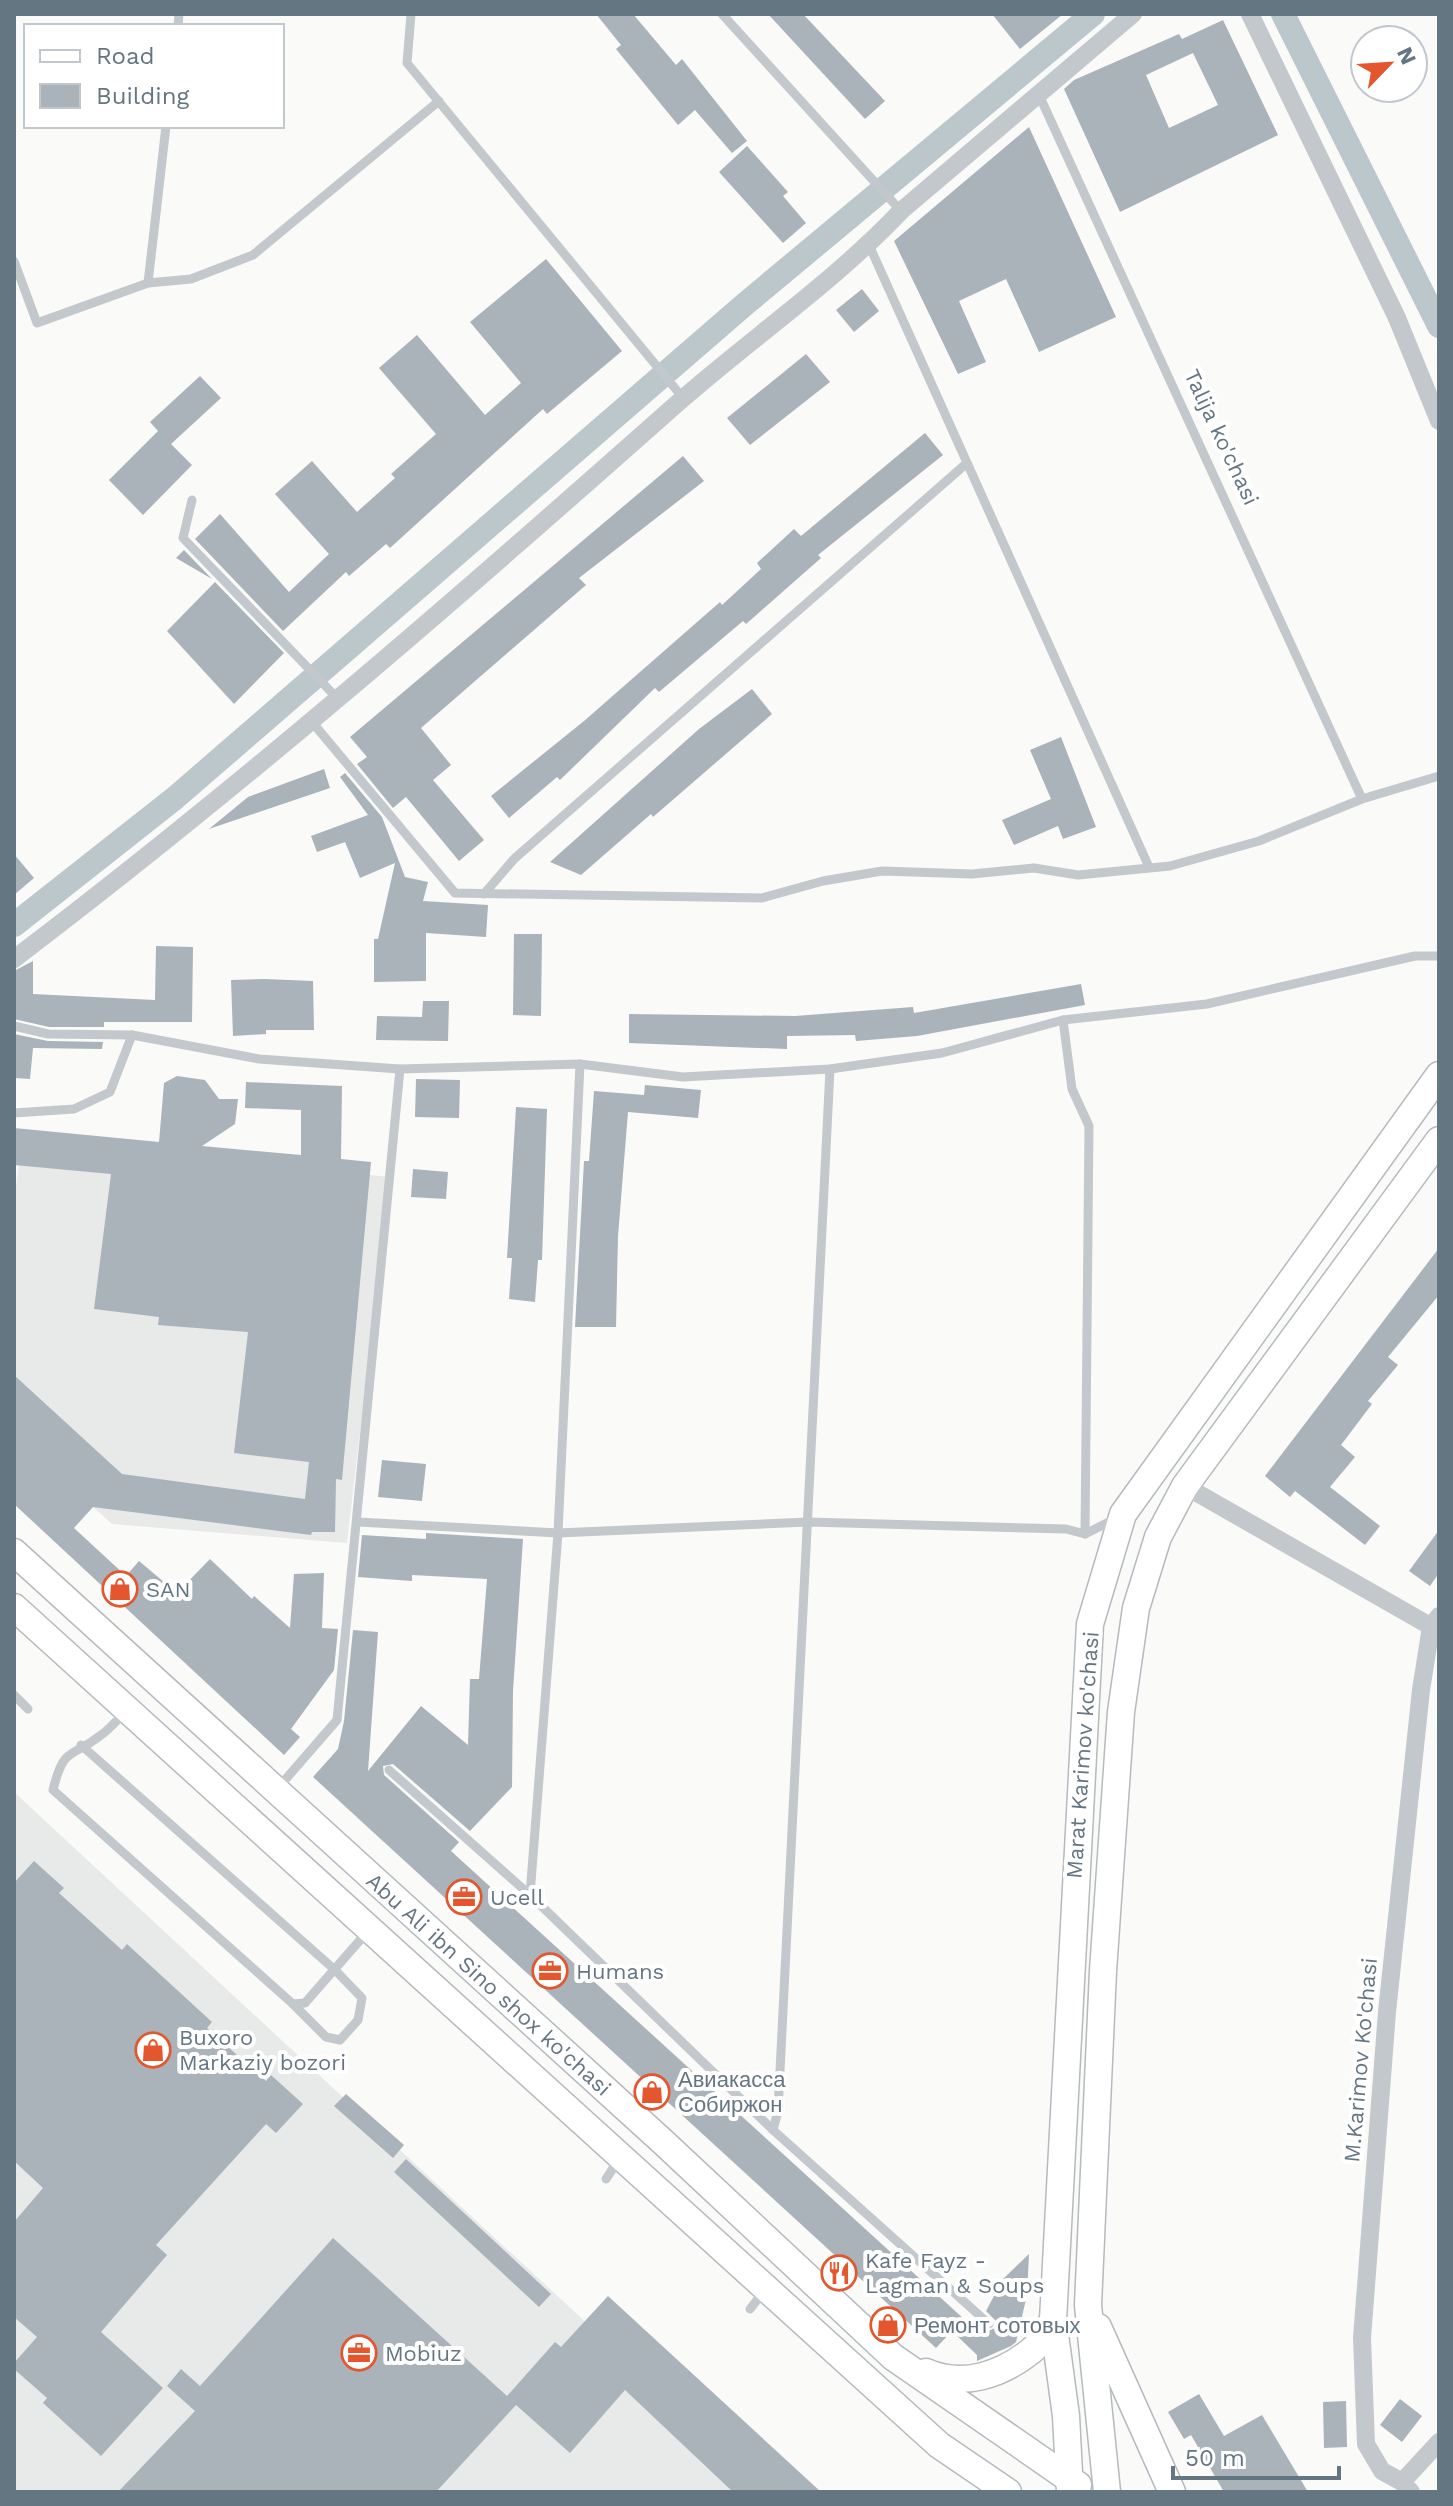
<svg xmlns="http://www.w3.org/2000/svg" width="1453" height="2506" font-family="'Work Sans',sans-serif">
<rect width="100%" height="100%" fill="#fafaf8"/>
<g fill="#e8e9e9">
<polygon points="22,1141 390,1177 347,1543 112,1524 14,1436 14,1202"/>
<polygon points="14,1792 591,2327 811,2492 14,2492"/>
</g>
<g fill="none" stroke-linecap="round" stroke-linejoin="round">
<g stroke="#bbc7cb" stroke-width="24">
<polyline points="1283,14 1439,326"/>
<polyline points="14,925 175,798 744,305 1093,14"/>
</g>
</g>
<g fill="#aab3b9" fill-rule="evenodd">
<polygon points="596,14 633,14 676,65 682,59 747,141 732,153 695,110 678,125 616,49 621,45"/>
<polygon points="768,14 803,14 885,101 865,119"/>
<polygon points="992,14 1063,14 1020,49"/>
<path d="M1223 20 1278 135 1120 212 1064 89 1074 80 1179 34 1182 39ZM1193 53 1218 105 1169 128 1146 75Z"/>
<polygon points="1029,127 1116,317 1039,352 1006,279 959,301 986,362 958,374 894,241"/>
<polygon points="747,146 788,192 783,196 806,223 783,243 719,172"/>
<polygon points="546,259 622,351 547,414 543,409 390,548 386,544 349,576 346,572 283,631 195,539 220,514 289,592 329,554 275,494 312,461 357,512 395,478 391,474 436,434 379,368 417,335 485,415 521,383 470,322"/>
<polygon points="862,289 879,311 854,332 836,310"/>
<polygon points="806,354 830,382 750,445 727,418"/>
<polygon points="200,376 221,398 171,444 192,465 143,515 109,480 158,431 150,422"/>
<polygon points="925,433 943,455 818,555 821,558 746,624 743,621 659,692 655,688 560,780 557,777 509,818 491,796 584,721 720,602 722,605 761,569 757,563 794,529 801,536"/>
<polygon points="683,456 704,481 579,578 586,585 421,728 451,765 433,780 484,840 459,861 406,797 393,808 357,764 367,757 350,737"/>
<polygon points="184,550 212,579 176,558"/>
<polygon points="215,582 284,653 234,704 167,631"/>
<polygon points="752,689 772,714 653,817 651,814 581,875 550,862 699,729"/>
<polygon points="1061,737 1096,827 1063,839 1058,826 1014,845 1002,820 1051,799 1030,750"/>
<polygon points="324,769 330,788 209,829 248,797"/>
<polygon points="345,773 382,817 405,877 428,882 423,901 488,905 486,937 426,933 426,981 374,982 374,939 378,939 395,863 360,878 345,842 317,852 311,836 368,815 340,777"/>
<polygon points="14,854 34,878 14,895"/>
<polygon points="514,934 542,934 541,1016 513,1015"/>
<polygon points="156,946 193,947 192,1022 104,1022 104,1027 49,1027 14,1019 14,971 33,961 33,994 155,1000"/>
<polygon points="264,979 313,981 314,1030 266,1030 266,1034 233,1036 231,980"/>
<polygon points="1081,984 1085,1005 917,1036 856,1041 855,1035 787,1036 787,1049 629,1043 629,1014 795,1016 913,1007 914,1013"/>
<polygon points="423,1001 449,1001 448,1041 376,1040 377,1016 422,1017"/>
<polygon points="14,1034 48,1041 103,1042 102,1049 33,1048 30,1079 14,1078"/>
<polygon points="177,1076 205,1080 219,1099 238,1099 235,1124 202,1146 301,1155 301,1110 245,1108 246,1082 342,1086 341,1159 371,1162 342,1480 336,1479 335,1532 312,1532 311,1535 93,1507 74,1528 126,1576 139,1561 177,1593 210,1559 252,1599 254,1596 290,1628 294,1574 324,1573 322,1628 338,1629 334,1670 291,1729 300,1737 284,1755 14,1504 14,1375 122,1474 305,1499 309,1462 234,1453 248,1332 158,1325 159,1317 94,1309 111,1174 14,1165 14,1128 159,1142 164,1083"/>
<polygon points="416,1079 460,1080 459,1118 415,1117"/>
<polygon points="645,1085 701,1090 698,1118 628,1112 618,1236 616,1327 575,1327 584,1161 589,1161 594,1091 644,1095"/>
<polygon points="516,1107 547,1109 542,1260 538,1260 535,1302 509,1299 512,1258 507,1258"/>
<polygon points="413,1169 448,1172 446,1199 411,1197"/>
<polygon points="1439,1248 1439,1295 1388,1357 1398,1365 1368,1401 1372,1404 1341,1445 1355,1457 1330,1487 1380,1526 1365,1545 1295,1491 1290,1497 1265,1476"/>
<polygon points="382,1460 426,1464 422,1501 378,1497"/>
<polygon points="1439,1530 1439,1573 1430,1586 1409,1571"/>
<polygon points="426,1533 523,1539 513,1691 512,1787 470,1831 393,1764 383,1766 384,1775 459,1842 451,1851 976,2330 979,2325 988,2331 995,2328 996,2321 986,2311 1003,2279 1029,2254 1027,2295 1016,2342 1011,2346 977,2361 977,2355 952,2331 936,2348 313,1777 338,1749 344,1721 353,1630 378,1632 368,1771 421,1706 468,1745 470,1679 479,1679 487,1579 412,1575 412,1581 358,1577 362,1535 426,1539"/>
<polygon points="34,1861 64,1888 59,1893 122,1950 127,1944 212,2022 207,2028 266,2081 271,2075 303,2104 276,2133 266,2124 156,2245 167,2255 101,2332 163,2388 101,2456 43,2403 47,2398 14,2369 14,2363 37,2337 14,2317 14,2222 43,2188 14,2161 14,1883"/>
<polygon points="346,2094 404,2145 393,2158 334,2106"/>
<polygon points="406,2159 551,2294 539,2307 394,2172"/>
<polygon points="333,2238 507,2396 555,2342 561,2347 608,2296 821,2492 733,2492 625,2390 570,2453 516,2405 436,2492 118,2492 195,2411 167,2386 181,2369 200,2386"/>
<polygon points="1199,2394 1224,2436 1262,2415 1308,2492 1224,2492 1191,2435 1184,2439 1168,2412"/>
<polygon points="1400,2399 1422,2416 1402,2442 1380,2425"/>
<polygon points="1346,2401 1347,2447 1324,2448 1323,2402"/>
</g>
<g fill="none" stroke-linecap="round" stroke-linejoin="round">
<defs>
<g id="primary">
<polyline points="14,1552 662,2141 893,2357 1078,2485"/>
<polyline points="14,1607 939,2445 1008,2492"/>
<polyline points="1098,2327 1172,2492"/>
<path d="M926 2372C962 2388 1001 2375 1031 2351 1040 2344 1047 2330 1053 2320"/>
<polyline points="1070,2492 1066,2416 1053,2320 1090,1624 1123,1514 1439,1075"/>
<polyline points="1107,2492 1088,2305 1103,1971 1121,1712 1136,1608 1158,1537 1185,1486 1439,1140"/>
</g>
</defs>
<use href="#primary" stroke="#b5babe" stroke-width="29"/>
<g stroke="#c3c8cc" stroke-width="9">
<polyline points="411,14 407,63 683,398"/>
<polyline points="722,14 901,211"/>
<polyline points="178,26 179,14"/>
<polyline points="1039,95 1362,799"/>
<polyline points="869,245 1149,867"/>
<polyline points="14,261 37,323 148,283 191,279 253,255 439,101"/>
<polyline points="148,283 166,126"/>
<polyline points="192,500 183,538 338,699"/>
<polyline points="312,722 455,893 762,898 823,881 882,871 972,874 1034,868 1078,875 1170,866 1259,841 1362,799 1439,776"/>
<polyline points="484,894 514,859 967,463"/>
<polyline points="1063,1020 1072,1089 1089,1126 1085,1534"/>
<polyline points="14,1026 48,1034 132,1035 259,1059 400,1069 580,1064 683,1077 830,1069 942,1053 1063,1020 1207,1004 1415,956 1439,956"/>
<polyline points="14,1113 74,1109 110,1092 132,1035"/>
<polyline points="358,1522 558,1533 808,1522 1066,1529 1085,1534 1117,1518"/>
<polyline points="14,1695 28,1709"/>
<path d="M125 1712C117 1720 110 1729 101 1735 71 1759 64 1745 53 1790L293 2004 305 2003 368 1931"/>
<polyline points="81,1745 335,1970 362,1998 358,2020 340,2040 326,2037 293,2004"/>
<polyline points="389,1770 530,1895 773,2130 989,2324"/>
<polyline points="278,1788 337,1720 400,1069"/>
<polyline points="530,1895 558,1533 580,1064"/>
<polyline points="773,2130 778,2111 830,1069"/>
<polyline points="606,2179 619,2159"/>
<polyline points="750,2309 765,2290"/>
</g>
<g stroke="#c3c8cc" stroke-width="18">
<polyline points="1250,14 1397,318 1439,421"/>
<path d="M14 959C242 786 458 598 672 408 747 341 832 284 901 211L1133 14"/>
<polyline points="1185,1486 1439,1631"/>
<polyline points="1402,2482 1382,2471 1366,2444 1362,2338 1387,2012 1421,1690 1431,1627 1439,1616"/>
<polyline points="1411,2492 1402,2482 1439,2442"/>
</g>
<use href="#primary" stroke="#fff" stroke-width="26"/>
</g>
<defs>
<symbol id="shop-ring" viewBox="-11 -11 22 22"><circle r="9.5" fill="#fff" stroke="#e4572e" stroke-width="1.5"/><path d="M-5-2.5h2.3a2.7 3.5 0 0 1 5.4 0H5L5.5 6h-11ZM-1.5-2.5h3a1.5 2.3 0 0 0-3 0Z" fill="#e4572e"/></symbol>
<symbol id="office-ring" viewBox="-11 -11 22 22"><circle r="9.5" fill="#fff" stroke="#e4572e" stroke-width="1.5"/><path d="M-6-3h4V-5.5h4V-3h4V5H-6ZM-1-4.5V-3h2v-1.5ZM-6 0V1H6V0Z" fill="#e4572e"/></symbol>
<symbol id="restaurant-ring" viewBox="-11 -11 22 22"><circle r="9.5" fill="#fff" stroke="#e4572e" stroke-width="1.5"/><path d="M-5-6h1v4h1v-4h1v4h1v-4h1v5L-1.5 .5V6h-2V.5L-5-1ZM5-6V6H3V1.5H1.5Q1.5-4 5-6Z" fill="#e4572e"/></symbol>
</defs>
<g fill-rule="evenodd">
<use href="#shop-ring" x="100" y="1569" width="40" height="40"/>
<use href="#office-ring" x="444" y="1877" width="40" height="40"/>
<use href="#office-ring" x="530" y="1951" width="40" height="40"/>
<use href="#shop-ring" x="133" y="2030" width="40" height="40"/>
<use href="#shop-ring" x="632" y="2072" width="40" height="40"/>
<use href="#restaurant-ring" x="819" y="2253" width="40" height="40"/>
<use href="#shop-ring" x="868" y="2305" width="40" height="40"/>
<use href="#office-ring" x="339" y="2333" width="40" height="40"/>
</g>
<g text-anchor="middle" stroke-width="8" stroke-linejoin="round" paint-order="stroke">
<g font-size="22" fill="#657683" stroke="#fff">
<text transform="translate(1222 437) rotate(65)" y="8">Talija ko'chasi</text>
<text transform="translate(1082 1755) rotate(-86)" y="8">Marat Karimov ko'chasi</text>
<text transform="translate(489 1984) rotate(42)" y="8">Abu Ali ibn Sino shox ko'chasi</text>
<text transform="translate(1360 2060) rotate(-85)" y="8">M.Karimov Ko'chasi</text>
</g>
<g font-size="22" fill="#657683" stroke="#fff" text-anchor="start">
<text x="146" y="1597">SAN</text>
<text x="490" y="1905">Ucell</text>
<text x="576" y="1979">Humans</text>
<text x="179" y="2045">Buxoro<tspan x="179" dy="25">Markaziy bozori</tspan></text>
<text x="678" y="2087">Авиакасса<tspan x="678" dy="25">Собиржон</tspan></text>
<text x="865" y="2268">Kafe Fayz -<tspan x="865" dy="25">Lagman &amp; Soups</tspan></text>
<text x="914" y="2333">Ремонт сотовых</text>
<text x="385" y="2361">Mobiuz</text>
</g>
</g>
<rect width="1453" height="2506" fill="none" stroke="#657683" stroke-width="32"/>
<rect x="24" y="24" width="260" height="104" fill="#ffffff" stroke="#c1c8cd" stroke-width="2"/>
<rect x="40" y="50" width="40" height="12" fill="#ffffff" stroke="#c1c8cd" stroke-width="2"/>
<text x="96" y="64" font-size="24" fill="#657683">Road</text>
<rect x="40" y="84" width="40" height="24" fill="#aab3b9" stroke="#c1c8cd" stroke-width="2"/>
<text x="96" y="104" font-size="24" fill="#657683">Building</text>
<g transform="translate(1389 64) rotate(65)"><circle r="38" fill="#ffffff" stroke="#c1c8cd" stroke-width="2"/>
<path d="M0-6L14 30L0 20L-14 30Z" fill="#e4572e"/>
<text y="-12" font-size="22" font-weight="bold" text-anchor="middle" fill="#657683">N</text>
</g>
<path d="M1173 2466v12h166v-12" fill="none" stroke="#657683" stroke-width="4"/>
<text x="1185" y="2466" font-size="24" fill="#657683" stroke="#ffffff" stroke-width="6" paint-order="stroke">50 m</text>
</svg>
